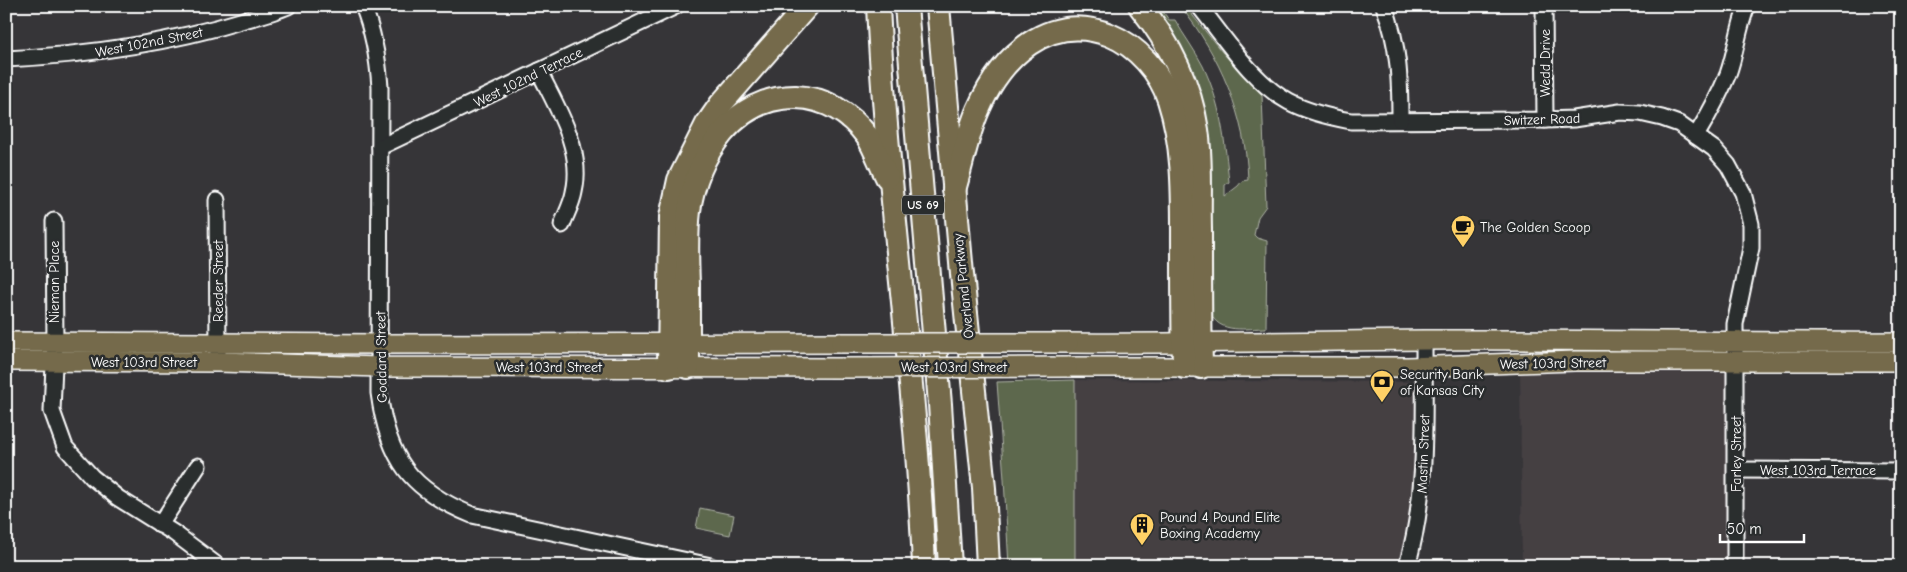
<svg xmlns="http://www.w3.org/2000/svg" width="1907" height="572" font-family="'Comic Neue',sans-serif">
<rect width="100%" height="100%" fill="#363538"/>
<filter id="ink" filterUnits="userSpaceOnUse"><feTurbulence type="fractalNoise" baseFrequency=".02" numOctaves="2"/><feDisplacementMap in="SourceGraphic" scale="10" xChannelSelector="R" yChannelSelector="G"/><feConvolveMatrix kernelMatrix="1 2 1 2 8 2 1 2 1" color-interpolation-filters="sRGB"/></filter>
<g filter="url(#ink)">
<g fill="#443f43">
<polygon points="1520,367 1722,368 1727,374 1728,381 1726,566 1522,566"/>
<polygon points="1075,380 1416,382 1418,451 1410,522 1397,566 1075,566"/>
</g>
<g fill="#5d674e" stroke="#aeb3a6">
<path d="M1150 6H1159L1169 20H1175C1184 36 1195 50 1203 66 1221 103 1225 142 1229 182L1225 185V196L1238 186 1242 181 1248 180C1246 117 1220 55 1180 6H1185L1222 52 1262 95 1266 206 1258 217 1254 235 1257 238 1267 241 1266 328C1247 328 1219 335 1210 312V161Z"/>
<polygon points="1075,380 1075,566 1009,566 1004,479 997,382"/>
<polygon points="700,508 734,515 730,535 696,528"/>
</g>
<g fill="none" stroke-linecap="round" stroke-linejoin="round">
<defs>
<g id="minor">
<path d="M363 6C374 33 378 58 380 87L379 393C388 459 410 490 472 515L711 566"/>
<path d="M1199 6C1225 38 1252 82 1289 102 1308 112 1329 117 1351 121L1545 120 1574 119 1620 112 1640 113 1662 118 1679 124 1714 149 1728 165 1743 193 1751 224V248L1735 324V566"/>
<path d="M1384 6C1399 44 1400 81 1400 120"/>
<polyline points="1544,6 1545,120"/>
<path d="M6 59C87 55 166 44 244 20 259 16 274 12 288 6"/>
<path d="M539 71C557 108 584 150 574 192 572 204 566 214 562 225"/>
<path d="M1696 136C1708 116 1719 96 1728 74 1736 52 1738 28 1747 6"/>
<polyline points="380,147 676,6"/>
<polyline points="217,200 218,353"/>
<polyline points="54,221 55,342 52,411 65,447 92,477 118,498 174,533 218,566"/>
<polyline points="1736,470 1901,471"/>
<polyline points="160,525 198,466"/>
<path d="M1407 566C1428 493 1424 416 1424 340"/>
</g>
<g id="major">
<polyline points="6,342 380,344 841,343"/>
<path d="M1068 343C1187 344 1305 341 1424 340 1583 339 1742 343 1901 342"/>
<polyline points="6,361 218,362 380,367 842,368"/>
<polyline points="1067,367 1408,367 1575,361 1901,361"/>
</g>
<g id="highway">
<path d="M878 6C887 193 916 379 924 566"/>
<polyline points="906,6 940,404 950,566"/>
<polyline points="938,6 962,274 984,488 988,566"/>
<path d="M1140 6C1169 42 1190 84 1197 130 1202 162 1199 196 1200 229 1200 275 1200 321 1201 367"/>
<path d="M954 190C962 164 967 135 978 110 1001 57 1048 11 1110 35 1137 46 1160 72 1169 100 1184 146 1183 195 1183 242 1183 284 1183 325 1184 367"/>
<polyline points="669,367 671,217 679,180 707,124 721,104 807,6"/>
<path d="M688 367C688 339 688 312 688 284 687 260 686 235 689 211 696 156 735 96 796 97 825 98 850 113 867 136 875 148 880 164 887 177"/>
</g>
</defs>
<use href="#minor" stroke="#fff" stroke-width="19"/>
<use href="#major" stroke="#fff" stroke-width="22"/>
<use href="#highway" stroke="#fff" stroke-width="26"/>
<use href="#minor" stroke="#2a2d2e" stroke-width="15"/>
<use href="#major" stroke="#746b4b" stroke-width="19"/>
<use href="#highway" stroke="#746b4b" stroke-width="22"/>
<defs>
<g id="major-bridge">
<polyline points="841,343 1068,343"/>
<polyline points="842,368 1067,367"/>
</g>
</defs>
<use href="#major-bridge" stroke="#fff" stroke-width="22" stroke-linecap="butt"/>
<use href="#major-bridge" stroke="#746b4b" stroke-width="19"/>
</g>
</g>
<defs>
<symbol id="cafe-pin" viewBox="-11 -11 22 30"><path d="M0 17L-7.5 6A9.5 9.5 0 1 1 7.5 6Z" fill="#ffd166" stroke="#2a2d2e"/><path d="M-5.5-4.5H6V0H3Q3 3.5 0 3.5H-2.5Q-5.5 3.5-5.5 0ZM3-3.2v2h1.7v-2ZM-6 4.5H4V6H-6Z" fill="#111"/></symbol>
<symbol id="bank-pin" viewBox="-11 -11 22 30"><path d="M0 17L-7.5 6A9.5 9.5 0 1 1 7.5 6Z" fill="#ffd166" stroke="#2a2d2e"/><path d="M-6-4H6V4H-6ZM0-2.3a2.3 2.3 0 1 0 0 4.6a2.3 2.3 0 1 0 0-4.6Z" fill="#111"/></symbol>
<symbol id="building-pin" viewBox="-11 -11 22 30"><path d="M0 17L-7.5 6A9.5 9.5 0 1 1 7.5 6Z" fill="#ffd166" stroke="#2a2d2e"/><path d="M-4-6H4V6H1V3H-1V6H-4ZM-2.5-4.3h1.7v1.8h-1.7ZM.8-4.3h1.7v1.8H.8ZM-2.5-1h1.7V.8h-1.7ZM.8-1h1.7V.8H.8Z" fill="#111"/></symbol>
</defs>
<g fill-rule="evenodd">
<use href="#cafe-pin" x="1449" y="213" width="28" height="38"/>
<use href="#bank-pin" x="1368" y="368" width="28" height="38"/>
<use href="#building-pin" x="1128" y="511" width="28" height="38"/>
</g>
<g text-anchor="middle" stroke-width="5" stroke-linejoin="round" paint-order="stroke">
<rect fill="#2a2d2e" stroke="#bfc0c0" stroke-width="1" x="902" y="195.5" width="42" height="19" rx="4"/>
<g font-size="12" font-weight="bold" fill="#fff">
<text x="923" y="209">US 69</text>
</g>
<g font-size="14" fill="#fff" stroke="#2a2d2e">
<text transform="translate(149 42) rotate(-11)" y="5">West 102nd Street</text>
<text transform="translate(1545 63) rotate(-90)" y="5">Wedd Drive</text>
<text transform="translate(528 77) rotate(-26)" y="5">West 102nd Terrace</text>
<text transform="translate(1542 119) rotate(-2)" y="5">Switzer Road</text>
<text transform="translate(218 281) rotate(-90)" y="5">Reeder Street</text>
<text transform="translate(54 282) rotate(-90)" y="5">Nieman Place</text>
<text transform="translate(963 286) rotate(-96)" y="5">Overland Parkway</text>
<text transform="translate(381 357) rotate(-91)" y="5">Goddard Street</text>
<text x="144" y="367">West 103rd Street</text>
<text transform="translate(1553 363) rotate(-1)" y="5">West 103rd Street</text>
<text x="549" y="372">West 103rd Street</text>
<text x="954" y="372">West 103rd Street</text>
<text transform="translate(1423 454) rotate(-88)" y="5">Mastin Street</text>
<text transform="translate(1736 454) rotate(-90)" y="5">Farley Street</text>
<text x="1818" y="475">West 103rd Terrace</text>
</g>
<g font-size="14" fill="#fff" stroke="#2a2d2e" text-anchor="start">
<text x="1480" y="232">The Golden Scoop</text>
<text x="1400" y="379">Security Bank<tspan x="1400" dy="16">of Kansas City</tspan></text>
<text x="1160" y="522">Pound 4 Pound Elite<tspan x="1160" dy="16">Boxing Academy</tspan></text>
</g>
</g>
<rect width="1907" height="572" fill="none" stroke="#2a2d2e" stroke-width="25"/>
<rect x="12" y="12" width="1882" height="547" fill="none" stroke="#fff" stroke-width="2" filter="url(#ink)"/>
<path d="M1720 534v8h84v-8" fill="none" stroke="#ffffff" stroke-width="2.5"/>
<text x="1727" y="534" font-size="15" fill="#ffffff" stroke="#2a2d2e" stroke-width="4" paint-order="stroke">50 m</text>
</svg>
